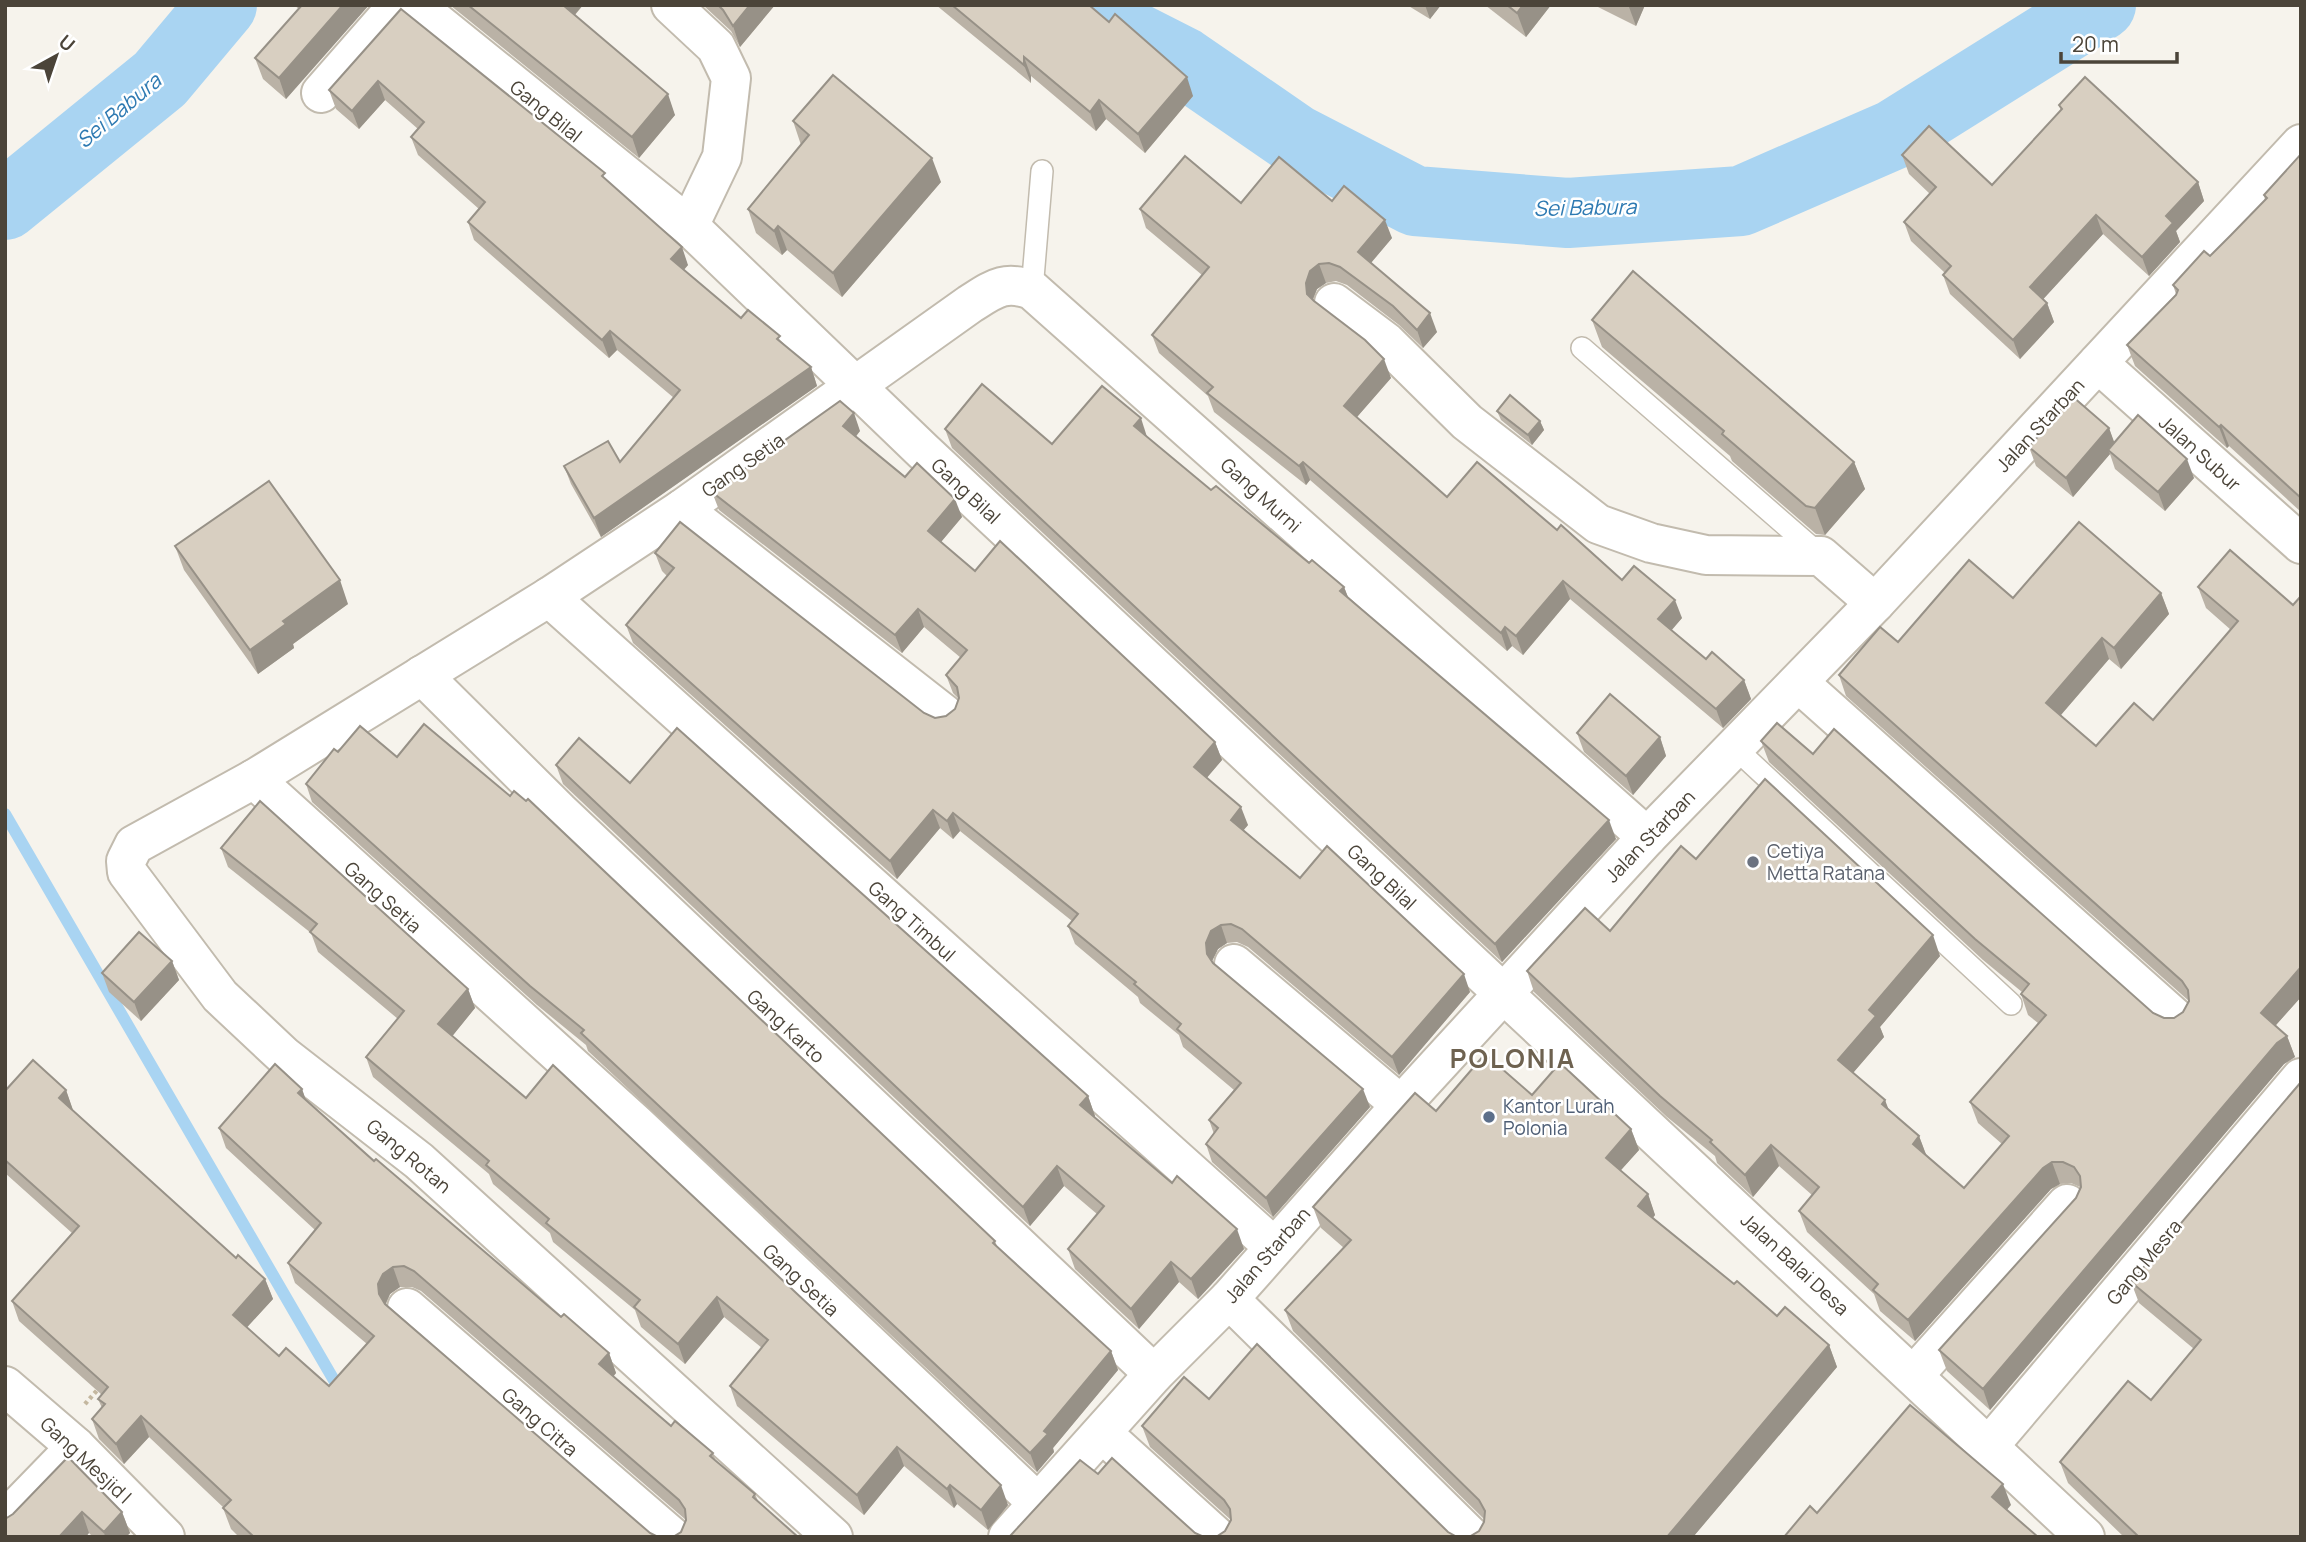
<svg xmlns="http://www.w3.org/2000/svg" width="2306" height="1542" font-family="Manrope,sans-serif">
<rect width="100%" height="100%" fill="#f6f3ec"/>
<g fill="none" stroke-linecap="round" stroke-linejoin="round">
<polyline stroke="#a9d4f2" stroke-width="12" points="5,814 342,1394"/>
<g stroke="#a9d4f2" stroke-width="70">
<polyline points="1071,5 1183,62 1295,139 1415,201 1568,213 1741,201 1895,134 2101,5"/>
<polyline points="5,205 160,79 222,5"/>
</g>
<defs>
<g id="lane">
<polyline points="1032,290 1042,171"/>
<polyline points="1582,348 1820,555"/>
<polyline points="1736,749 2011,1004"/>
</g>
<g id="street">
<polyline points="415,5 689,226 923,451 2085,1537"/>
<polyline points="671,5 716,47 731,78 722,157 689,226"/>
<polyline points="321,93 398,5"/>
<polyline points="1334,303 1386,342 1467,422 1598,524 1651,543 1706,555 1821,556 1875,603"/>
<polyline points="2098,363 2301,544"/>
<polyline points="682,509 944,714"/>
<polyline points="549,597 1273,1246"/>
<polyline points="422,675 559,811 1154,1374"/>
<polyline points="1799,683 2175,1018"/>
<polyline points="254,779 636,1124 1039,1504"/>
<polyline points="1234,964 1401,1105"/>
<polyline points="1229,1299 1471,1537"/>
<polyline points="407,1308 672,1537"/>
<polyline points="1914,1375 2067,1204"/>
<polyline points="5,1386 76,1447 165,1537"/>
<polyline points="1103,1434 1217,1537"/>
<polyline points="1988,1447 2301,1078"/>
<polyline points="5,1520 76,1447"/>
<path d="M833 1537 419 1161 284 1056 220 996 127 872 126 861 134 845 254 779 549 597 682 509 970 304C994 289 1004 280 1032 290L1647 837"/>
<polyline points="1008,1537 1154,1374 1229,1299 1401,1105 1647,837 1875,603 2301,144"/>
</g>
</defs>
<use href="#lane" stroke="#c2bbae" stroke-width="24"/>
<use href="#street" stroke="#c2bbae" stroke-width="42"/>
<polyline stroke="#c4b79f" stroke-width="4.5" stroke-dasharray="3.5 3.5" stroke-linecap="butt" points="85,1404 100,1387"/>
<use href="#lane" stroke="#fff" stroke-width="21"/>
<use href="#street" stroke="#fff" stroke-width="38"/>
</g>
<g fill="#bab2a6">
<polygon points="294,5 369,5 286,99 263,79 255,58 299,9"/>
<polygon points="450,5 583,5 575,15 675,115 639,158"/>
<polygon points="703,5 775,5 740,47 731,31"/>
<polygon points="936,5 1089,5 1193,96 1145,153 1106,119 1096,131 1031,76 1031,83"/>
<polygon points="1407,5 1441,5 1430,19"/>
<polygon points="1485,5 1551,5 1526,37"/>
<polygon points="1594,5 1645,5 1636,26"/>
<polygon points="401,9 607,180 688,265 684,270 741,318 782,344 811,367 817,386 601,537 571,484 564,466 620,462 674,398 617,350 609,358 474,240 468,222 479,209 418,155 411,137 418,129 385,100 359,129 336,109 329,90"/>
<polygon points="2059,105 2198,182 2204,201 2176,231 2180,242 2149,276 2103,234 2043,299 2047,303 2054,322 2020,359 1950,294 1943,275 1945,273 1911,241 1904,222 1930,194 1909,174 1902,155 1992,185 2061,111"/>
<polygon points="793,121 941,182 842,297 787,250 782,255 756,233 748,209 801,145"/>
<polygon points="2301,154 2301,512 2229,446 2227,448 2135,366 2127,345 2176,294 2173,285 2210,256 2265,200 2264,195"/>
<polygon points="1332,201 1392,238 1371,263 1437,332 1423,348 1399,325 1347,285 1336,281 1326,283 1317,289 1313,300 1391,378 1357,417 1447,497 1557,530 1622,580 1682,618 1671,630 1706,659 1744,680 1751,699 1723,728 1570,599 1523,655 1512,646 1507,651 1310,480 1306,485 1214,412 1208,396 1159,353 1152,335 1202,275 1146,228 1140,209 1241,203"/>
<polygon points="1592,320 1854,462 1865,489 1825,535 1816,534 1732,461 1730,456 1602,347"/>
<polygon points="1497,411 1540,421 1544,430 1532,445 1501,420"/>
<polygon points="2109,428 2114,443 2194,478 2165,511 2115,469 2110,454 2073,497 2036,466 2029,447"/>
<polygon points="945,429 1052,444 1147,437 1211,490 1344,587 1348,597 1616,839 1502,962 952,448"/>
<polygon points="860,431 856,436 905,477 962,517 941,542 975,571 1215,742 1222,760 1206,778 1248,825 1243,830 1300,878 1470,992 1399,1075 1248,947 1237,942 1227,943 1218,949 1212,961 1213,963 1370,1107 1273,1217 1212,1162 1206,1144 1214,1134 1209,1120 1234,1090 1183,1047 1179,1035 1140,1003 1138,997 1075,944 1068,926 1072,921 960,831 953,839 940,828 897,879 633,643 626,625 667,576 662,571 655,553 924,713 935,718 946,716 955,709 959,699 953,693 946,675 961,658 924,627 902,653 719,510 712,492"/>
<polygon points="175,546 348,604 293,644 294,648 258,674 184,570"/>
<polygon points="2230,550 2301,997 2275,1026 2287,1036 2295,1057 2284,1064 1990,1410 1947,1371 1939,1350 2076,1198 2080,1187 2071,1183 2060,1184 2051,1189 1915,1341 1880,1311 1874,1294 1807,1232 1799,1211 1812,1195 1779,1166 1753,1197 1717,1163 1715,1156 1667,1117 1534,992 1527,971 1610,931 1696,859 1940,956 1880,1027 1884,1037 1853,1073 1885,1100 1888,1110 1919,1136 1926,1155 1964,1188 2002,1144 1978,1123 1970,1102 2038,1023 2028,1015 2021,994 2022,992 1983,960 1769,762 1761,741 1813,754 2153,1013 2164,1018 2174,1018 2183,1012 2189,1001 1846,696 1839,675 1898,642 2013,598 2161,593 2169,614 2121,669 2109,659 2061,715 2096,746 2153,720 2231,630 2206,608 2198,587"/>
<polygon points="1577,733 1660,737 1666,756 1633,795 1584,752"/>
<polygon points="338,752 397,757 995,1241 997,1246 1111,1351 1118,1370 1053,1448 1054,1452 1037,1472 588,1051 586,1045 537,1005 312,802 306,784"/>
<polygon points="556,765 630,783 1088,1096 1095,1116 1094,1117 1244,1249 1198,1299 1179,1282 1139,1329 1075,1269 1068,1249 1097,1214 1064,1186 1030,1226 563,784"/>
<polygon points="221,848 468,989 475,1008 452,1036 1008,1505 988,1530 957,1504 954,1508 904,1466 864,1515 737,1406 730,1386 762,1348 724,1317 685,1364 641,1327 635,1310 553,1242 550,1233 493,1184 489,1174 373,1077 366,1057 398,1019 318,952 311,933 228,867"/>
<polygon points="172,961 179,980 141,1021 109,992 102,973"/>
<polygon points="2301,1082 2301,1537 2124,1537 2068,1483 2060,1462 2151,1400 2194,1349 2139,1303 2131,1282"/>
<polygon points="302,1089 306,1101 374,1161 561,1317 609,1353 616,1373 613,1377 671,1426 713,1453 716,1462 755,1494 758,1501 681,1532 686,1520 421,1291 412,1287 400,1287 390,1294 386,1304 650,1533 658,1537 239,1537 231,1529 223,1508 224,1508 149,1437 124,1464 99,1439 92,1419 102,1408 98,1399 102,1395 19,1321 12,1301 72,1233 5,1173 5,1091 66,1090 73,1111 236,1258 265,1279 273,1299 247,1327 279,1356 329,1386 367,1344 295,1283 288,1263 315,1230 226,1148 219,1128"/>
<polygon points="1532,1095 1631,1129 1639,1150 1620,1171 1648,1194 1655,1215 1653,1218 1734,1284 1777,1316 1829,1345 1837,1367 1693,1537 1469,1537 1479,1531 1484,1522 1484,1519 1293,1331 1285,1310 1344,1248 1321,1228 1313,1207 1436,1111"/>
<polygon points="1209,1399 1448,1532 1225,1531 1231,1520 1150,1447 1142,1426"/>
<polygon points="122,1512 130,1533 126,1537 93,1537 89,1533 13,1514"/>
</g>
<g fill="#979187">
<polygon points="343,5 369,5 286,99 279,78"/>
<polygon points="563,5 583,5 571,19"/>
<polygon points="750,5 775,5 740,47 733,26"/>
<polygon points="1425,5 1441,5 1430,19"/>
<polygon points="1523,5 1551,5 1526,37 1517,13"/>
<polygon points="1629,5 1645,5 1636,26 1629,7"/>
<polygon points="1024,57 1031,76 1031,83 1024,65"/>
<polygon points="1187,77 1193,96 1145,153 1138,134"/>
<polygon points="378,81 385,100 359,129 352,111"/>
<polygon points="668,94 675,115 639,158 632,137"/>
<polygon points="1099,100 1106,119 1096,131 1090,112"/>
<polygon points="932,158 941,182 842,297 833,273"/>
<polygon points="2198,182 2204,201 2176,231 2180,242 2149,276 2142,257 2166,216"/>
<polygon points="2096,215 2103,234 2037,306 2030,287"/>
<polygon points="1385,220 1392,238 1364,271 1358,252"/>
<polygon points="778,226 787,250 782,255 774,231"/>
<polygon points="682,247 688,265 677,277 671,259"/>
<polygon points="1319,264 1326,283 1317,289 1312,301 1307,294 1306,283 1310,271"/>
<polygon points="2047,303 2054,322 2020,359 2013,340"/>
<polygon points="1430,313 1437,332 1423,348 1417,330"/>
<polygon points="610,331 617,350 609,358 602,340"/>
<polygon points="1384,359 1391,378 1350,425 1344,406"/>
<polygon points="811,367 817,386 601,537 594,518"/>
<polygon points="854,413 860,431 850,444 843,426"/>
<polygon points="1141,418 1147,437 1134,426"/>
<polygon points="1540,421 1544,430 1532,445 1528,435"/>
<polygon points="2221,425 2229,446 2227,448 2219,427"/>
<polygon points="2109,428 2116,447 2108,450 2110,454 2073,497 2066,478"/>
<polygon points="2187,459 2194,478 2165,511 2158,492"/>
<polygon points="1303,462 1310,480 1306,485 1299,466"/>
<polygon points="1854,462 1865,489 1825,535 1815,508"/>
<polygon points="955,499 962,517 935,549 928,531"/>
<polygon points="340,580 348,604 293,644 294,648 258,674 250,650 283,621"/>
<polygon points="1563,581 1570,599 1523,655 1516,636"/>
<polygon points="1344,587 1351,605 1340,591"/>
<polygon points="2161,593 2169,614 2121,669 2114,648"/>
<polygon points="1675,600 1682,618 1665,638 1658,619"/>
<polygon points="918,609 924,627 902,653 895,635"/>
<polygon points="1505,627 1512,646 1507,651 1501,633"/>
<polygon points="2102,638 2109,659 2053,724 2046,703"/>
<polygon points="1744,680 1751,699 1723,728 1716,709"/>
<polygon points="1660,737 1666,756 1633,795 1626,776"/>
<polygon points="1215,742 1222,760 1200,786 1194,767"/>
<polygon points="1241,807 1248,825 1237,838 1231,820"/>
<polygon points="933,810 940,828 897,879 890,861"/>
<polygon points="953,813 960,831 953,839 947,821"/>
<polygon points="1609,820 1616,839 1502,962 1495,944"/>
<polygon points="1221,925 1227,943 1218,949 1212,961 1207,954 1206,943 1211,931"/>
<polygon points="1933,935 1940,956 1880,1027 1884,1037 1846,1081 1838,1060 1869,1010"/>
<polygon points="172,961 179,980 141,1021 134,1002"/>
<polygon points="2301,967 2301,997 2268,1034 2261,1013"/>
<polygon points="1464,974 1470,992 1399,1075 1392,1057"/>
<polygon points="468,989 475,1008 446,1044 438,1024"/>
<polygon points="2287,1036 2295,1057 2284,1064 1990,1410 1983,1389 2277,1043"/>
<polygon points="302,1089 309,1109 298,1093"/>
<polygon points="1363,1089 1370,1107 1273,1217 1266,1198"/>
<polygon points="66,1090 73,1110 66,1118 59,1098"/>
<polygon points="1088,1096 1095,1116 1088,1125 1080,1105"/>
<polygon points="1885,1100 1893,1121 1882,1104"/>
<polygon points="1631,1129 1639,1150 1613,1179 1606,1158"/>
<polygon points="1919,1136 1927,1157 1913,1144"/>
<polygon points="1771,1145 1779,1166 1753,1197 1745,1175"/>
<polygon points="2052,1162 2060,1184 2051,1189 1915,1341 1908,1320 2043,1168"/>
<polygon points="1057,1166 1064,1186 1030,1226 1023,1207"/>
<polygon points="1648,1194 1655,1215 1645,1227 1638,1206"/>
<polygon points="1237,1229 1244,1249 1198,1299 1191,1279"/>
<polygon points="1171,1262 1179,1282 1139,1329 1131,1309"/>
<polygon points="393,1267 400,1287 390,1294 385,1305 379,1294 378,1284 383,1274"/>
<polygon points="265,1279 273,1299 240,1335 233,1315"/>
<polygon points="717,1297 724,1317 685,1364 678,1344"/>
<polygon points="1829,1345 1837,1367 1693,1537 1667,1537"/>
<polygon points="1111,1351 1118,1370 1053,1448 1054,1452 1037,1472 1030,1453 1044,1431"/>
<polygon points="609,1353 616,1373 606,1385 599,1364"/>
<polygon points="141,1416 149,1437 124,1464 116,1444"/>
<polygon points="897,1447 904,1466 864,1515 857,1495"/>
<polygon points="2003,1484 2011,1505 2000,1518 1992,1497"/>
<polygon points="950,1485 957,1504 954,1508 947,1489"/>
<polygon points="1001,1485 1008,1505 988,1530 981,1510"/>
<polygon points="82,1512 89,1533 86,1537 59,1537"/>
<polygon points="122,1512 130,1533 126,1537 105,1537 104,1532"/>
</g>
<g fill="#d8cfc1" stroke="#979187" stroke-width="2">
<polygon points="302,5 343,5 279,78 255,58"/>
<polygon points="468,5 563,5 668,94 632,137"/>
<polygon points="718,5 750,5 733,26 723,10"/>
<polygon points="952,5 1089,5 1109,22 1115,14 1187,77 1138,134 1099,100 1090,112 1024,57 1024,65"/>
<polygon points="1507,5 1523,5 1517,13"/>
<polygon points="401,9 605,173 602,176 682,247 671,259 741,318 748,310 780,336 777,339 811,367 594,518 564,466 608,441 620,462 680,390 610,331 602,340 468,222 485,202 411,137 424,122 378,81 352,111 329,90"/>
<polygon points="833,75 932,158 833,273 778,226 774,231 748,209 809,135 793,121"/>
<polygon points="2085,77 2198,182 2166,216 2173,223 2142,257 2096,215 2030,287 2047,303 2013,340 1943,275 1951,266 1904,222 1936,187 1902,155 1929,126 1992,185 2062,109 2059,105"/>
<polygon points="2301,154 2301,498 2221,425 2219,427 2127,345 2176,295 2178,290 2173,285 2204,251 2210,256 2231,235 2267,198 2264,195"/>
<polygon points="1185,156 1241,203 1279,157 1332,201 1344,186 1385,220 1358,252 1430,313 1417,330 1393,306 1340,267 1329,263 1319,264 1310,271 1306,283 1307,294 1314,301 1365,340 1384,359 1344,406 1447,497 1477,462 1557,530 1561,525 1622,580 1634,566 1675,600 1658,619 1706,659 1712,652 1744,680 1716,709 1563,581 1516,636 1505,627 1501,633 1303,462 1299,466 1207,393 1213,387 1152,335 1209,267 1140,209"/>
<polygon points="1633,271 1854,462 1815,508 1806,506 1722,434 1724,431 1592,320"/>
<polygon points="982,384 1052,444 1102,386 1141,418 1134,426 1211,490 1216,486 1309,563 1312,560 1344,587 1340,591 1609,820 1495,944 945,429"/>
<polygon points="1510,395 1540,421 1528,435 1497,411"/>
<polygon points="2072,396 2109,428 2066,478 2029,447"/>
<polygon points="840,401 854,413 843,426 905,477 917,463 955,499 928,531 975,571 1000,541 1215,742 1194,767 1241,807 1231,820 1300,878 1327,846 1464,974 1392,1057 1242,929 1231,924 1221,925 1211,931 1206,943 1207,954 1213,963 1363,1089 1266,1198 1206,1144 1218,1128 1209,1120 1241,1083 1177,1029 1181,1024 1134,984 1136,982 1068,926 1078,914 953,813 947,821 933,810 890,861 626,625 674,568 655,553 680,522 924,713 935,718 946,716 955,709 959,698 957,687 946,675 967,650 918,609 895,635 712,492"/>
<polygon points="2138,415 2187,459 2158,492 2108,450"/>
<polygon points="269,481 340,580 283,621 286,624 250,650 175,546"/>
<polygon points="2079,522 2161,593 2114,648 2102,638 2046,703 2096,746 2134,703 2153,720 2238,621 2198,587 2230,550 2293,605 2301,596 2301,967 2261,1013 2287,1036 2277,1043 1983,1389 1939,1350 2076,1198 2081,1187 2080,1176 2074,1167 2063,1162 2052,1162 2043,1168 1908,1320 1873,1290 1878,1284 1799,1211 1819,1187 1771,1145 1745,1175 1710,1142 1712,1140 1660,1096 1527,971 1585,908 1610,931 1681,846 1696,859 1765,779 1933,935 1869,1010 1876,1016 1838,1060 1885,1100 1882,1104 1919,1136 1913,1144 1964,1188 2009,1136 1970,1102 2046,1015 2021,994 2029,984 1975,939 1761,741 1777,723 1813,754 1834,729 2153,1013 2164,1018 2174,1018 2183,1012 2189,1001 2188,990 2182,981 1839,675 1880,627 1898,642 1969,560 2013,598"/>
<polygon points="1610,694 1660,737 1626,776 1577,733"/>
<polygon points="424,724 510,796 514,791 526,801 528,799 995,1241 993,1243 1111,1351 1044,1431 1048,1434 1030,1453 581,1033 584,1030 530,986 306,784 334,749 338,752 360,726 397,757"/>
<polygon points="677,728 1088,1096 1080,1105 1172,1183 1177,1176 1237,1229 1191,1279 1171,1262 1131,1309 1068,1249 1104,1206 1057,1166 1023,1207 556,765 579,738 630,783"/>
<polygon points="260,801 468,989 438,1024 526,1098 553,1065 1001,1485 981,1510 950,1485 947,1489 897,1447 857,1495 730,1386 768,1340 717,1297 678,1344 634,1307 640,1300 546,1223 549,1219 486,1165 489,1161 366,1057 404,1011 310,932 317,924 221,848"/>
<polygon points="139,932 172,961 134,1002 102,973"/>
<polygon points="1485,1054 1532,1095 1560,1063 1631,1129 1606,1158 1648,1194 1638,1206 1734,1284 1737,1281 1777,1316 1785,1307 1829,1345 1667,1537 1469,1537 1479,1531 1484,1522 1485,1511 1479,1500 1285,1310 1351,1240 1313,1207 1415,1093 1436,1111"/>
<polygon points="33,1060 66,1090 59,1098 236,1258 238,1255 265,1279 233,1315 279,1356 286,1348 329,1386 374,1336 288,1263 321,1223 219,1128 275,1064 302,1089 298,1093 374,1161 376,1159 561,1317 564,1314 609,1353 599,1364 671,1426 675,1421 713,1453 710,1456 755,1494 753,1497 798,1537 673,1537 681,1532 686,1520 685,1509 679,1500 414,1271 404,1266 393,1267 383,1274 378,1284 379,1294 385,1304 650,1533 658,1537 254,1537 223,1508 231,1500 141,1416 116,1444 92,1419 105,1404 98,1399 108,1387 12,1301 79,1226 5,1160 5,1091"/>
<polygon points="2301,1082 2301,1537 2139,1537 2060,1462 2128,1381 2151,1400 2201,1340 2131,1282"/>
<polygon points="1257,1344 1448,1532 1457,1537 1216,1537 1225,1531 1231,1520 1230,1509 1224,1500 1142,1426 1184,1377 1209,1399"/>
<polygon points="1910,1405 2003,1484 1992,1497 2038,1537 1784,1537 1810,1506 1817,1513"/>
<polygon points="68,1457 122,1512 104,1532 82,1512 59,1537 5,1537 5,1519 13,1514"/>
<polygon points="1112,1458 1195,1533 1204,1537 1013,1537 1011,1535 1080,1460 1098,1474"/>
</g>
<circle fill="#6b7280" stroke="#fff" stroke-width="2.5" cx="1753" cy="862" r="7"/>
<circle fill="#5c6f8a" stroke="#fff" stroke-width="2.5" cx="1489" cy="1117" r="7"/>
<g text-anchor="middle" stroke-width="5" stroke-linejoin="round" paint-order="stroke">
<g font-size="19" fill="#4b4439" stroke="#fff">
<text transform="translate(546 111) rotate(39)" y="7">Gang Bilal</text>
<text transform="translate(2040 425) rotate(-47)" y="7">Jalan Starban</text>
<text transform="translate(2200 453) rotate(42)" y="7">Jalan Subur</text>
<text transform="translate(743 465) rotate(-35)" y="7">Gang Setia</text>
<text transform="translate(966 491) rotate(43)" y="7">Gang Bilal</text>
<text transform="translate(1261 495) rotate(42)" y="7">Gang Murni</text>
<text transform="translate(1650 836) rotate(-46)" y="7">Jalan Starban</text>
<text transform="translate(1382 877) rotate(43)" y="7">Gang Bilal</text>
<text transform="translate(383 897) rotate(42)" y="7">Gang Setia</text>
<text transform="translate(912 921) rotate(42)" y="7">Gang Timbul</text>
<text transform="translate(786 1026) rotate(43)" y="7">Gang Karto</text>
<text transform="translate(409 1156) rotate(40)" y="7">Gang Rotan</text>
<text transform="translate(1267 1255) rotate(-49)" y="7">Jalan Starban</text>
<text transform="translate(2144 1262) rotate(-50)" y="7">Gang Mesra</text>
<text transform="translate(1795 1264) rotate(43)" y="7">Jalan Balai Desa</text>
<text transform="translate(801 1280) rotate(43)" y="7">Gang Setia</text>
<text transform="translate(540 1422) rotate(41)" y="7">Gang Citra</text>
<text transform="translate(86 1460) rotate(43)" y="7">Gang Mesjid I</text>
</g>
<g font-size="19" fill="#5b616d" stroke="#fff" text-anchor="start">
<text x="1767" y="858">Cetiya<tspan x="1767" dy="22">Metta Ratana</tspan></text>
</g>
<g font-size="19" fill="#4e5e75" stroke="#fff" text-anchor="start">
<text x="1503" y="1113">Kantor Lurah<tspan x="1503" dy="22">Polonia</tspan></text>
</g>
<g font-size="21" font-style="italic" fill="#2e7ab2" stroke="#fff">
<text transform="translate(119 111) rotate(-40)" y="7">Sei Babura</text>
<text transform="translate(1585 208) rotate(-1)" y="7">Sei Babura</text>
</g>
<g font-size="26" font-weight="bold" letter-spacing="2" fill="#6e6250" stroke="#fff">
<text x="1513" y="1068">POLONIA</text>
</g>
</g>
<rect width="2306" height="1542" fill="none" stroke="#4b4439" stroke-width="14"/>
<g transform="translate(56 56) rotate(40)" stroke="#ffffff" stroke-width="5" paint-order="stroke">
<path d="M0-5L12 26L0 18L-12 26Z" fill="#4b4439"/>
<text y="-10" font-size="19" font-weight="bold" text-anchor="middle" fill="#4b4439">U</text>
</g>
<path d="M2061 52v10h116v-10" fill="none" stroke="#4b4439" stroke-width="3.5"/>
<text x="2072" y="52" font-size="21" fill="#4b4439" stroke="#ffffff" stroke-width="5" paint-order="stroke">20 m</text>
</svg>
